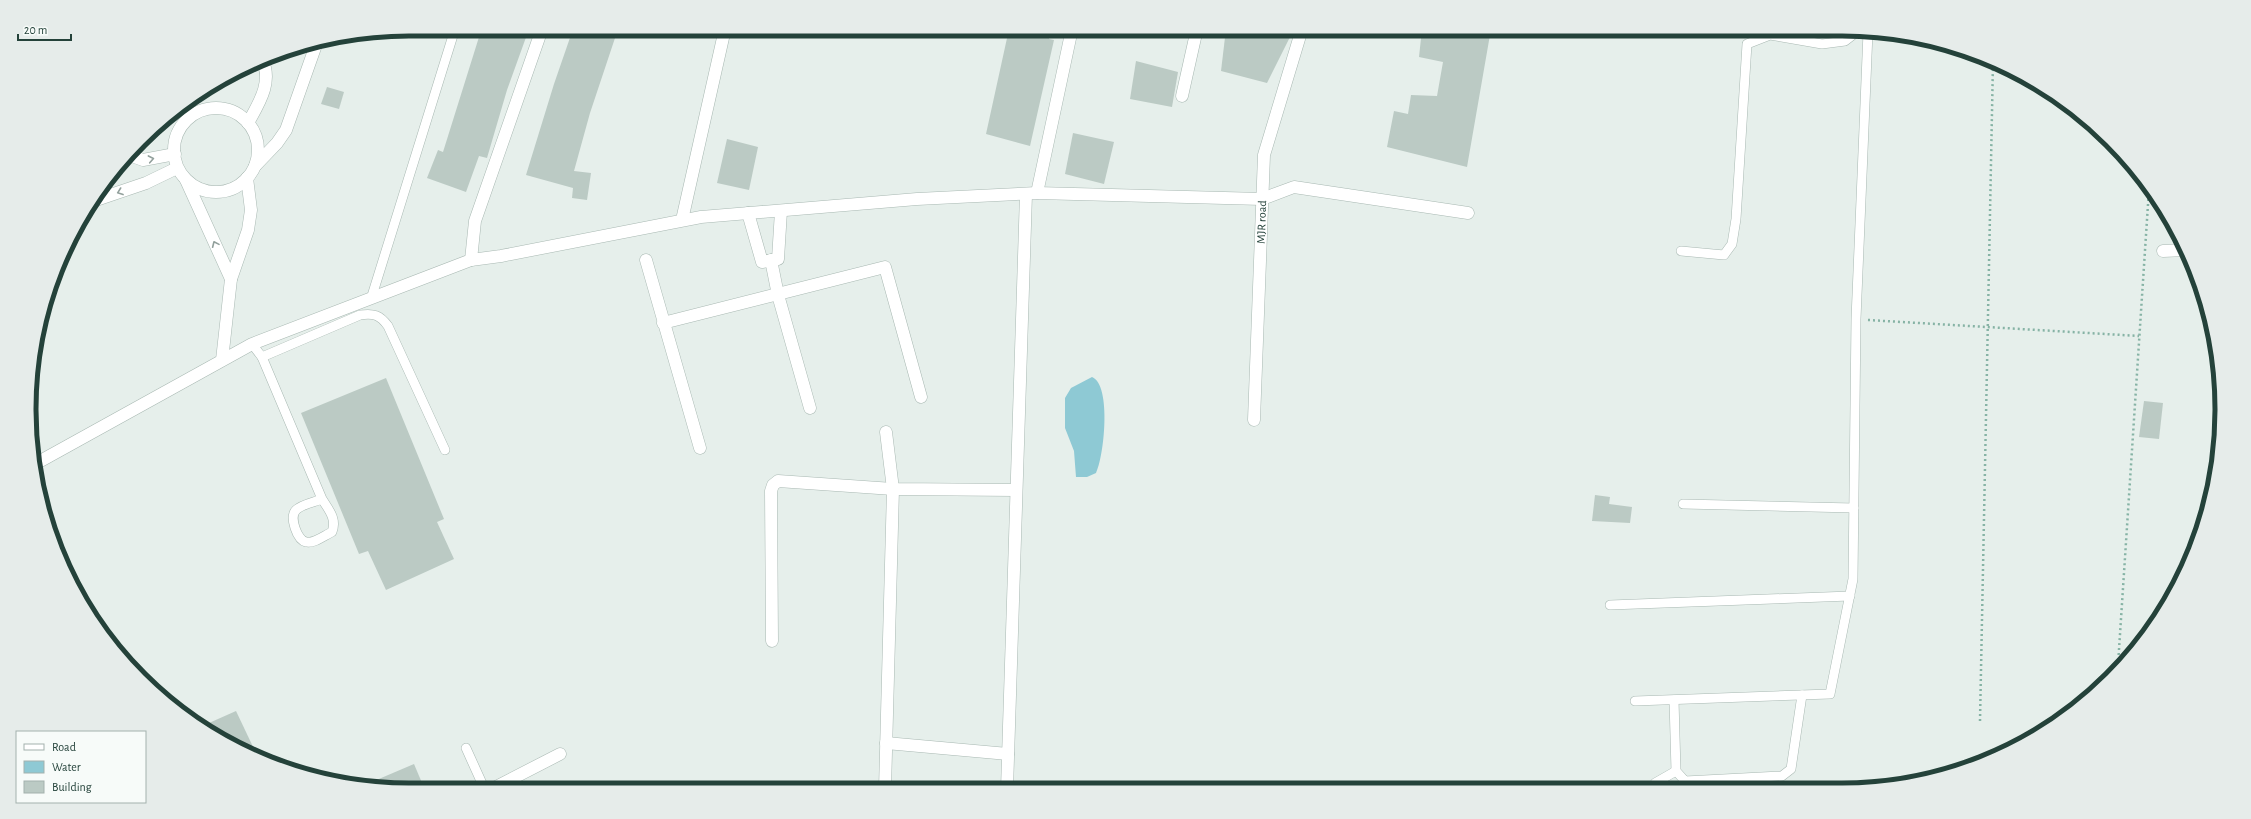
<svg xmlns="http://www.w3.org/2000/svg" width="2251" height="819" font-family="'Alegreya Sans',sans-serif">
<rect width="100%" height="100%" fill="#e6efeb"/>
<path fill="#8ec9d4" d="M1092 377C1112 385 1104 458 1096 473L1087 477H1076L1074 451 1065 428V398L1071 388Z"/>
<g fill="#bbcac4">
<polygon points="484,29 529,29 507,90 487,158 479,156 466,192 427,178 438,150 443,152 479,37 482,38"/>
<polygon points="573,29 618,29 590,113 574,171 591,173 587,200 572,198 573,188 526,175 554,84"/>
<polygon points="1009,29 1036,29 1050,33 1049,39 1054,40 1030,146 986,134"/>
<polygon points="1226,29 1294,29 1267,83 1221,71"/>
<polygon points="1422,29 1491,29 1467,167 1387,147 1394,111 1408,114 1411,95 1437,96 1443,62 1419,57"/>
<polygon points="1136,61 1178,72 1172,107 1130,99"/>
<polygon points="327,87 344,92 339,109 321,104"/>
<polygon points="1073,133 1114,142 1104,184 1065,174"/>
<polygon points="727,139 758,147 749,190 717,183"/>
<polygon points="386,378 444,519 437,522 454,559 386,590 368,551 359,554 301,413"/>
<polygon points="2144,401 2163,403 2159,439 2139,437"/>
<polygon points="1595,495 1610,497 1609,504 1632,507 1630,523 1592,521"/>
<polygon points="236,711 255,751 200,727"/>
<polygon points="414,764 425,790 367,784"/>
</g>
<g fill="none" stroke-linecap="round" stroke-linejoin="round">
<defs>
<g id="service">
<polyline points="1681,251 1724,255 1732,244 1736,219 1747,44 1770,35 1822,44 1845,41 1858,31"/>
<polyline points="371,299 455,29"/>
<path d="M252 344 262 357 322 499C329 510 337 519 332 532 325 535 314 544 306 542 297 540 289 517 296 510 302 504 315 502 322 499"/>
<path d="M262 357 360 315C374 313 380 315 388 326L445 450"/>
<polyline points="1683,504 1854,508"/>
<polyline points="1610,605 1850,596"/>
<polyline points="1674,700 1676,771 1685,781 1782,776 1791,769 1802,695"/>
<polyline points="1635,701 1830,694 1853,579 1856,319 1868,32"/>
<polyline points="466,748 485,790"/>
<polyline points="1655,783 1676,771"/>
</g>
<g id="minor">
<polyline points="1182,96 1197,29"/>
<circle cx="216" cy="150" r="42"/>
<path d="M248 123C259 103 273 82 262 59"/>
<polyline points="129,155 143,160 175,154"/>
<polyline points="255,166 277,143 286,130 317,42"/>
<polyline points="186,180 231,279"/>
<polyline points="1037,193 1072,29"/>
<polyline points="93,201 146,183 177,168"/>
<polyline points="748,213 762,262 778,259 781,211"/>
<polyline points="682,220 725,29"/>
<polyline points="2163,251 2185,250"/>
<polyline points="471,260 475,221 542,29"/>
<polyline points="646,260 700,448"/>
<polyline points="771,260 778,295 810,408"/>
<polyline points="663,323 885,267 921,397"/>
<polyline points="222,360 231,279 248,230 251,210 247,178"/>
<path id="s1" d="M1254 420 1264 155 1302 29"/>
<polyline points="35,464 252,344 471,260 501,256 701,217 917,199 1037,193 1262,199 1294,187 1468,213"/>
<polyline points="772,641 771,491 773,485 778,481 893,489 1016,490"/>
<polyline points="886,743 1008,754"/>
<polyline points="885,789 893,489 886,432"/>
<polyline points="1007,789 1026,194"/>
<polyline points="490,790 560,754"/>
</g>
</defs>
<use href="#service" stroke="#a8b8b2" stroke-width="10"/>
<use href="#minor" stroke="#a8b8b2" stroke-width="13"/>
<g stroke="#86b3a5" stroke-width="2.5" stroke-dasharray="2 3" stroke-linecap="butt">
<polyline points="1868,320 2139,336"/>
<polyline points="2118,665 2149,189"/>
<polyline points="1980,721 1993,62"/>
</g>
<use href="#service" stroke="#fff" stroke-width="9"/>
<use href="#minor" stroke="#fff" stroke-width="12"/>
</g>
<defs><path id="oneway-chevron" d="M-2-3.5L2.5 0L-2 3.5" fill="none" stroke-width="1.6" stroke-linecap="round" stroke-linejoin="round"/></defs>
<g stroke="#92a09c">
<use href="#oneway-chevron" transform="translate(151 159) rotate(-11)"/>
<use href="#oneway-chevron" transform="translate(120 192) rotate(160)"/>
<use href="#oneway-chevron" transform="translate(215 244) rotate(-114)"/>
</g>
<g text-anchor="middle" stroke-width="3" stroke-linejoin="round" paint-order="stroke">
<g font-size="12" fill="#24423a" stroke="#f7fbf9">
<text dy="4" stroke="none"><textPath href="#s1" startOffset="198">MJR road</textPath></text>
</g>
</g>
<path d="M0 0H2251V819H0ZM409 36H1842A373 373 0 0 1 2215 409V410A373 373 0 0 1 1842 783H409A373 373 0 0 1 36 410V409A373 373 0 0 1 409 36Z" fill="#e6ecea" fill-rule="evenodd"/>
<path fill="none" stroke="#24423a" stroke-width="5" d="M409 36H1842A373 373 0 0 1 2215 409V410A373 373 0 0 1 1842 783H409A373 373 0 0 1 36 410V409A373 373 0 0 1 409 36Z"/>
<rect x="16" y="731" width="130" height="72" fill="#f7fbf9" stroke="#a3b1ad"/>
<rect x="24" y="744" width="20" height="6" fill="#ffffff" stroke="#a3b1ad"/>
<text x="52" y="751" font-size="12" fill="#24423a">Road</text>
<rect x="24" y="761" width="20" height="12" fill="#8ec9d4" stroke="#a3b1ad"/>
<text x="52" y="771" font-size="12" fill="#24423a">Water</text>
<rect x="24" y="781" width="20" height="12" fill="#bbcac4" stroke="#a3b1ad"/>
<text x="52" y="791" font-size="12" fill="#24423a">Building</text>
<path d="M18 34v6h53v-6" fill="none" stroke="#24423a" stroke-width="2"/>
<text x="24" y="34" font-size="12" fill="#24423a" stroke="#f7fbf9" stroke-width="3" paint-order="stroke">20 m</text>
</svg>
